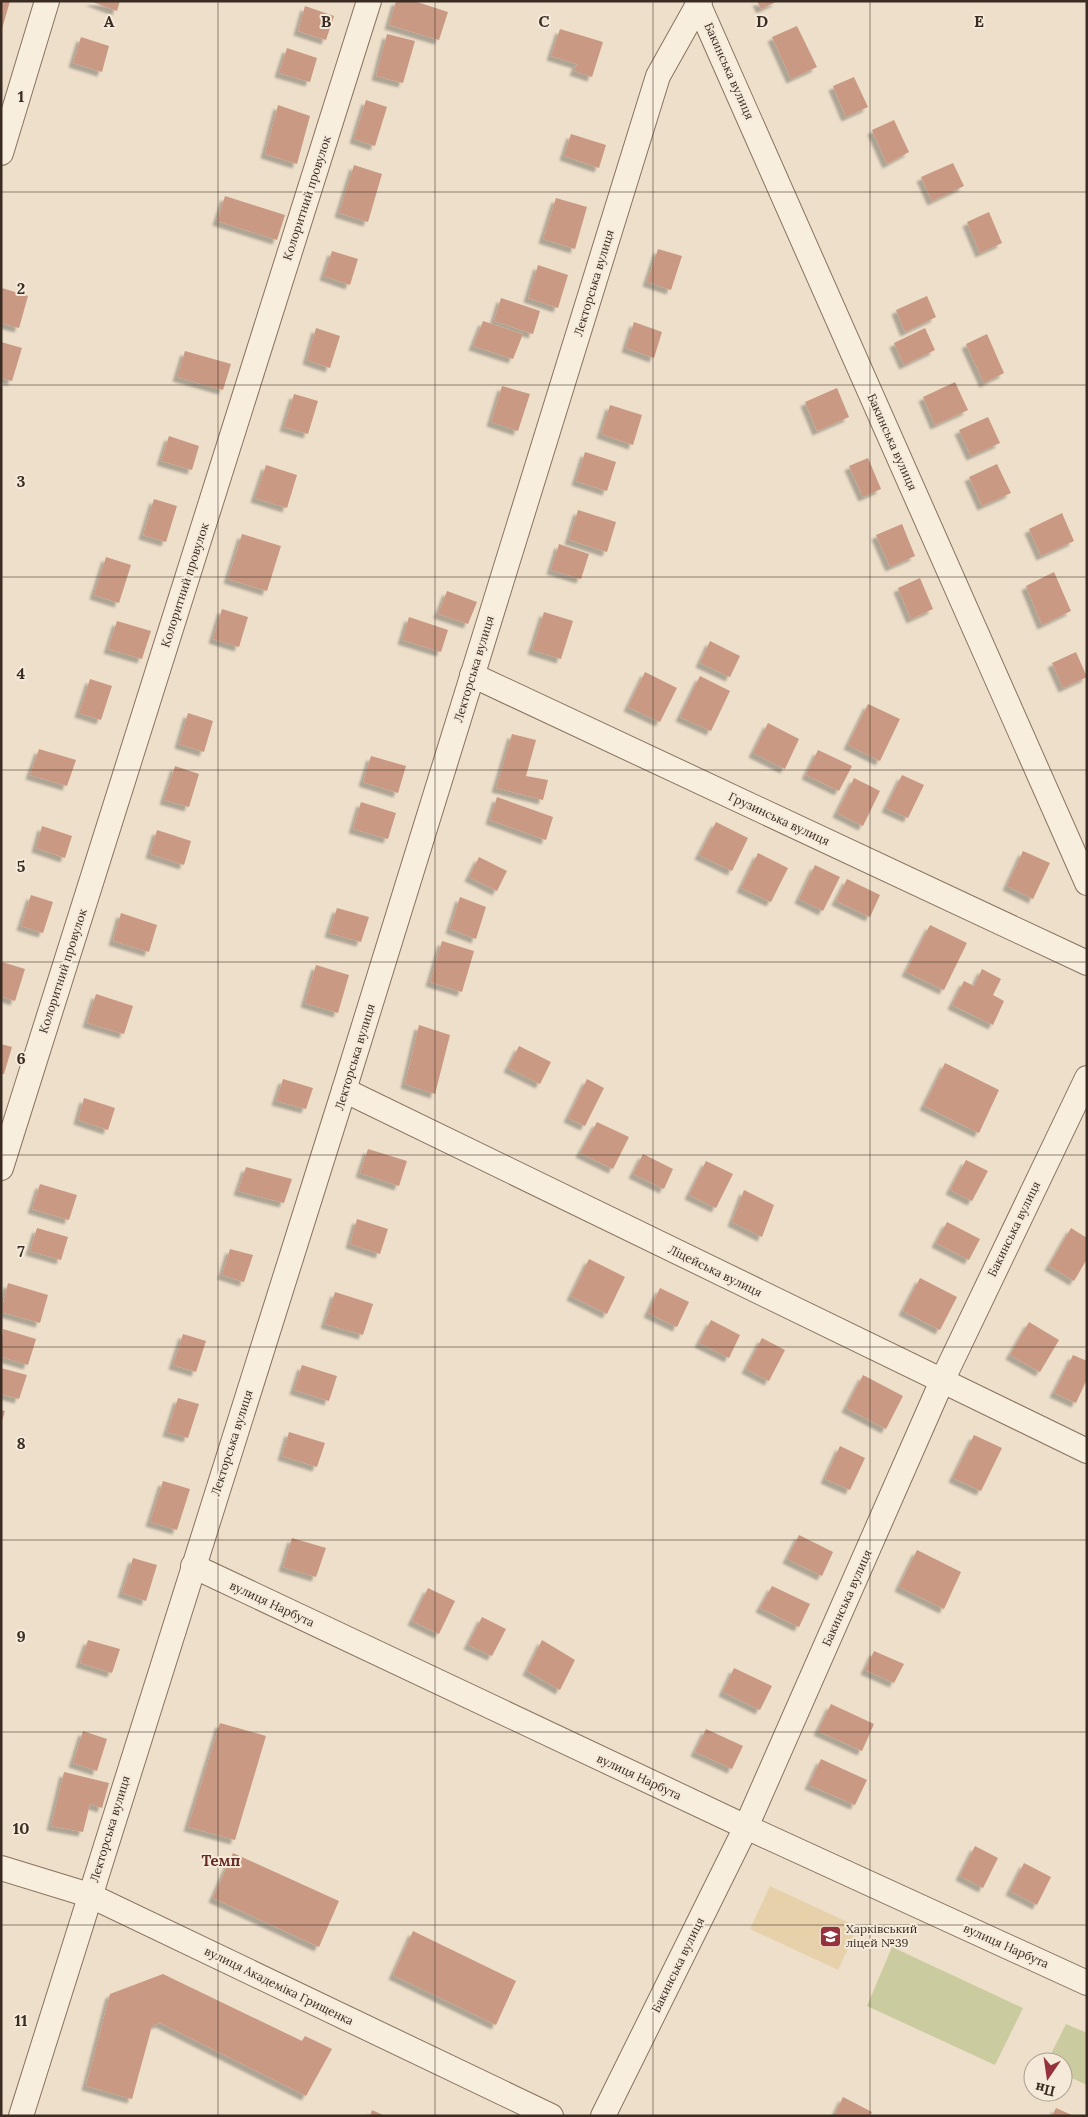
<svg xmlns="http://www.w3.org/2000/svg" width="1088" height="2117" font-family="Lora,serif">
<defs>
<filter id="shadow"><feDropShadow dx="-4.5" dy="4.5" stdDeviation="1" flood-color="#0004"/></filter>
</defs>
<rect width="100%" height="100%" fill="#eddfca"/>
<g fill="#cacb9e">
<polygon points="892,1947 1023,2008 995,2065 867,2006"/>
<polygon points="1066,2024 1087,2033 1087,2085 1063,2074 1063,2062 1047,2062"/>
</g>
<polygon fill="#e7d1aa" points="770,1886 858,1927 838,1970 750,1929"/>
<g fill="#c99983" filter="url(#shadow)">
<polygon points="1,1 10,1 2,29 1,29"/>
<polygon points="90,1 120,1 117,11"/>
<polygon points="396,1 414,1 448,12 439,40 389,25"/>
<polygon points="757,1 778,1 761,9"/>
<polygon points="305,6 334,16 326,40 298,31"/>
<polygon points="797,26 817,67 791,79 772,37"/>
<polygon points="560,29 603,42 592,77 574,71 577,64 551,56"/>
<polygon points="387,34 415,41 403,83 376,76"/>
<polygon points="81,37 109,46 102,72 73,63"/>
<polygon points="287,48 317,58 310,82 279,73"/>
<polygon points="854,77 868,107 846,117 833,86"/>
<polygon points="366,100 387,107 375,146 354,139"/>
<polygon points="278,105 310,116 297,164 265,154"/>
<polygon points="894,120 909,152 887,164 872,130"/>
<polygon points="571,134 606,145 599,168 564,156"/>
<polygon points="953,163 964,186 932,201 921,177"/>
<polygon points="354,165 382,174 368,222 339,213"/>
<polygon points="225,196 285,215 277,240 217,221"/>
<polygon points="556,198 587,207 575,249 543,239"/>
<polygon points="989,212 1002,243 980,253 967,222"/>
<polygon points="658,249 682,256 671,290 647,282"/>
<polygon points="332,251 358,259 350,285 324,276"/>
<polygon points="538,265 568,275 558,308 528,298"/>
<polygon points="2,288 28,296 19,328 1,323"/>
<polygon points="927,296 936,317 905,332 896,310"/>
<polygon points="501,298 540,311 533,334 494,321"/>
<polygon points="483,321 523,334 513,359 473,346"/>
<polygon points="634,322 662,332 654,358 626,348"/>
<polygon points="316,328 340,336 330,368 307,360"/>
<polygon points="925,328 935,350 904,365 894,343"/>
<polygon points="987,334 1004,373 984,383 966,344"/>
<polygon points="1,342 22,348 12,381 1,378"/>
<polygon points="185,351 231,364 223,390 177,377"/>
<polygon points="955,382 968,410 935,425 923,397"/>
<polygon points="502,386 530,394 518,431 491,422"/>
<polygon points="837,388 849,417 817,431 805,402"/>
<polygon points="294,394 318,401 308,434 284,427"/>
<polygon points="610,405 642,415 633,445 601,434"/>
<polygon points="988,417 1000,443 971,456 959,430"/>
<polygon points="169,436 199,446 192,470 161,461"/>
<polygon points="585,452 616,462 607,491 576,481"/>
<polygon points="868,458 881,489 863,497 849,466"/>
<polygon points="997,464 1011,493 982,506 969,477"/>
<polygon points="266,465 297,475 287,508 255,498"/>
<polygon points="154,499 177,506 166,542 143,535"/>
<polygon points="578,510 616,522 607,552 569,540"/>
<polygon points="1062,513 1074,541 1041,556 1029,529"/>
<polygon points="902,524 915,556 890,567 876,535"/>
<polygon points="242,534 281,546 267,591 228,579"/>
<polygon points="559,544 589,554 581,579 551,570"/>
<polygon points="106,557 131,565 119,603 94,595"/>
<polygon points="1054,572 1071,611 1042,625 1026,586"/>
<polygon points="920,578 933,609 911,619 898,588"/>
<polygon points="447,591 477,602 468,624 438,614"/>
<polygon points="222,609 248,617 239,647 213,639"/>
<polygon points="544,612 573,621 561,659 532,650"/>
<polygon points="409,617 448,630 441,652 402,640"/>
<polygon points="117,621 151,631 142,659 108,649"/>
<polygon points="710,641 740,656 730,677 700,663"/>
<polygon points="1076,652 1087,677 1063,688 1052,663"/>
<polygon points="645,672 677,688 660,722 628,707"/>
<polygon points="700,676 730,691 711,731 680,717"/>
<polygon points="90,679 112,686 101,720 79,713"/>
<polygon points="868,704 900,719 880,761 848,745"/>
<polygon points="188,713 213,721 204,752 179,744"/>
<polygon points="768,723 799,739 785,769 753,753"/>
<polygon points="512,734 536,740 526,776 548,780 543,800 496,788"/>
<polygon points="39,749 76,760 67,786 30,775"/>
<polygon points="818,750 852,766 839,791 806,775"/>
<polygon points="371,756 406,766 398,793 363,782"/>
<polygon points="175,766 199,774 189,807 164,800"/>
<polygon points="902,775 924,785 908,818 886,808"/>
<polygon points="854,778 880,791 863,826 837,813"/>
<polygon points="497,797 553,817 546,840 490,820"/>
<polygon points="361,802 396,813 388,839 353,829"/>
<polygon points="716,822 748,838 732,871 699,855"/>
<polygon points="42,826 72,836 65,858 36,848"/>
<polygon points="157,830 191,841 184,865 150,854"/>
<polygon points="1023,851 1050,863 1033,899 1007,886"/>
<polygon points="758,853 788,868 771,902 741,888"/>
<polygon points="479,857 507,871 497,891 469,877"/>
<polygon points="815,865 840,877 823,911 799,899"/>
<polygon points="847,879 880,895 870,917 836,901"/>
<polygon points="31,895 53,902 43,933 21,926"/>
<polygon points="460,897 486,907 476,939 450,929"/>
<polygon points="337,908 369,917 361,942 329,933"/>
<polygon points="121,913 157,925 149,952 113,941"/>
<polygon points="930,925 967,943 944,990 906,972"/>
<polygon points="442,941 474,951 462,992 430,982"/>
<polygon points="2,962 25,969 15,1001 1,996"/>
<polygon points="316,965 349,975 338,1013 305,1003"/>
<polygon points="982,969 1001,979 993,995 1004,1001 993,1025 952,1005 964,981 974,986"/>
<polygon points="96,994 133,1006 124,1034 87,1023"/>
<polygon points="419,1025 450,1035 435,1094 405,1084"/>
<polygon points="1,1044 12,1047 4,1074 1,1074"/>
<polygon points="519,1046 551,1062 540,1084 508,1068"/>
<polygon points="945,1063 999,1090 979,1133 924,1106"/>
<polygon points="283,1079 313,1088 306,1109 276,1101"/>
<polygon points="587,1079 604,1088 585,1126 568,1118"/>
<polygon points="84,1098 115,1108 108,1130 78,1120"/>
<polygon points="597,1122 629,1137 613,1169 580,1153"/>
<polygon points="368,1149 407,1161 399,1186 360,1173"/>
<polygon points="643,1154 673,1169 664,1189 633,1174"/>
<polygon points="966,1160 988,1171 972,1201 950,1190"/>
<polygon points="706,1161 733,1174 716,1208 689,1195"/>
<polygon points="246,1167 292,1179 284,1203 238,1191"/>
<polygon points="40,1184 77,1195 69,1220 32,1209"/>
<polygon points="744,1190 774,1205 762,1237 732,1222"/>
<polygon points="357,1219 388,1229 380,1254 350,1244"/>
<polygon points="947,1222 980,1239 969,1260 936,1243"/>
<polygon points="37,1228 68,1237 61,1260 30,1251"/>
<polygon points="1071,1228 1087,1238 1087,1259 1074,1281 1049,1266"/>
<polygon points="230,1249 253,1255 244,1282 222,1275"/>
<polygon points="589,1259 625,1277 607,1314 571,1296"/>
<polygon points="920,1278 957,1297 940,1330 903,1311"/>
<polygon points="8,1283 48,1295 40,1323 1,1312"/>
<polygon points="660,1288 689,1302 677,1327 648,1313"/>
<polygon points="335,1292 373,1304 363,1335 325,1324"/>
<polygon points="711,1320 740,1335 729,1358 699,1343"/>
<polygon points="1029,1322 1059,1340 1040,1372 1010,1355"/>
<polygon points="3,1329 36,1339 28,1365 1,1357"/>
<polygon points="183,1334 206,1341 196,1372 173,1365"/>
<polygon points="762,1338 785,1350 769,1381 746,1369"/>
<polygon points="1073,1355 1087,1361 1087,1379 1076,1403 1054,1393"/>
<polygon points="302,1365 337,1376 329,1401 294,1390"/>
<polygon points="1,1368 27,1375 19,1399 1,1394"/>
<polygon points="863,1375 903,1396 886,1429 846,1408"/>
<polygon points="178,1398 199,1404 188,1438 167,1432"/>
<polygon points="1,1410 5,1411 2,1421 1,1421"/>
<polygon points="289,1432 325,1443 317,1467 282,1456"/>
<polygon points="974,1435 1002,1448 981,1491 953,1478"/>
<polygon points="840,1446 865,1458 850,1490 825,1479"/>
<polygon points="163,1481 190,1489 177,1530 150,1522"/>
<polygon points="799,1535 833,1552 822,1576 787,1559"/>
<polygon points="292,1538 326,1548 316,1577 283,1567"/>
<polygon points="917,1550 961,1572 944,1609 899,1587"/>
<polygon points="133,1558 157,1565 146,1601 122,1593"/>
<polygon points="772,1586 810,1604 799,1627 760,1608"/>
<polygon points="428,1588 455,1601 439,1634 412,1621"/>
<polygon points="482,1617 506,1629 492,1656 468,1645"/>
<polygon points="88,1640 120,1649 112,1673 80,1663"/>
<polygon points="542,1640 575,1660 560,1690 527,1671"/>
<polygon points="874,1651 904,1664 894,1683 865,1670"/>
<polygon points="734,1668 772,1686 760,1710 723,1692"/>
<polygon points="831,1704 874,1724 862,1751 818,1731"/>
<polygon points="220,1723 266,1736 235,1840 188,1827"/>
<polygon points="706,1729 743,1746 732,1769 695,1752"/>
<polygon points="83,1731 107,1739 97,1771 73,1763"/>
<polygon points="821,1759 867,1780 855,1805 809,1785"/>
<polygon points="64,1772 109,1783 102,1808 90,1804 83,1832 51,1826"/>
<polygon points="975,1846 998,1858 983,1888 960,1876"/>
<polygon points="233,1853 339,1901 319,1947 213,1898"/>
<polygon points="1024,1863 1051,1877 1037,1905 1010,1891"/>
<polygon points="413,1931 516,1981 496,2025 393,1975"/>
<polygon points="163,1974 302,2041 305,2036 332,2049 306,2096 160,2023 152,2026 132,2099 86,2086 110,1994"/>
<polygon points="843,2097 872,2112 870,2116 834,2116"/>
<polygon points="1056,2108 1074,2116 1052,2116"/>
<polygon points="372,2110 385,2116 370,2116"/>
</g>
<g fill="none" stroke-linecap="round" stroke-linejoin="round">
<defs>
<g id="minor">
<polyline points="697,1 1087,883"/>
<polyline points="1,153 47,1"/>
<polyline points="472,675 1087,963"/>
<polyline points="344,1090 1087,1451"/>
<polyline points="1,1168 369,1"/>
<polyline points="193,1566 746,1827 1087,1983"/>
<polyline points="1,1868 89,1895 551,2116"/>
<polyline points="21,2116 344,1090 658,76 700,1"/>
<polyline points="603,2116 746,1827 942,1381 1087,1078"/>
</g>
</defs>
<use href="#minor" stroke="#89725f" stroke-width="26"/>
<use href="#minor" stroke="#f8eede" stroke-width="24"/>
</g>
<path fill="none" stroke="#3a2c22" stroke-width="1" stroke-opacity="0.55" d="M218 1V2116M435 1V2116M653 1V2116M870 1V2116M1 192H1087M1 385H1087M1 577H1087M1 770H1087M1 962H1087M1 1155H1087M1 1347H1087M1 1540H1087M1 1732H1087M1 1925H1087"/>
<defs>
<symbol id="school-square" viewBox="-11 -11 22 22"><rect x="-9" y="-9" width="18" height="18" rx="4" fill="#95323c" stroke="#f5eada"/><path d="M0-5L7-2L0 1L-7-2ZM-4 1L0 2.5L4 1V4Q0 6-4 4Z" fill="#fff"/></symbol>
</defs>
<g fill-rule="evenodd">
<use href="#school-square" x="818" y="1924" width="25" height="25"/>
</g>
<g text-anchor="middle" stroke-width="4" stroke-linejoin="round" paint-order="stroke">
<g font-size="12" fill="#3a2c22" stroke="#f5eada">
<text transform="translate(729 71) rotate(66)" y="4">Бакинська вулиця</text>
<text transform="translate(307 198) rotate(-72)" y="4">Колоритний провулок</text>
<text transform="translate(594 283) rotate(-73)" y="4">Лекторська вулиця</text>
<text transform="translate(892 442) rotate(66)" y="4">Бакинська вулиця</text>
<text transform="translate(185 585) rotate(-72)" y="4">Колоритний провулок</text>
<text transform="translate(474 669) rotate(-73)" y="4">Лекторська вулиця</text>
<text transform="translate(779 819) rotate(25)" y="4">Грузинська вулиця</text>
<text transform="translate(63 971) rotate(-72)" y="4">Колоритний провулок</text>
<text transform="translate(355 1057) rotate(-73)" y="4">Лекторська вулиця</text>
<text transform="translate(1014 1229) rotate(-64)" y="4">Бакинська вулиця</text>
<text transform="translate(715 1271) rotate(26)" y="4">Ліцейська вулиця</text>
<text transform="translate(232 1443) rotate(-72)" y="4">Лекторська вулиця</text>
<text transform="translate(847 1598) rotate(-66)" y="4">Бакинська вулиця</text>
<text transform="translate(272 1604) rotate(25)" y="4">вулиця Нарбута</text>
<text transform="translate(639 1777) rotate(25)" y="4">вулиця Нарбута</text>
<text transform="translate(110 1829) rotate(-73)" y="4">Лекторська вулиця</text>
<text transform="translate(1006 1946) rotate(24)" y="4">вулиця Нарбута</text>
<text transform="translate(678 1965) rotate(-64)" y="4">Бакинська вулиця</text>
<text transform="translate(279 1986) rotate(26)" y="4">вулиця Академіка Грищенка</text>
</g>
<g font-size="12" fill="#3a2c22" stroke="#f5eada" text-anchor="start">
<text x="846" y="1933">Харківський<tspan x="846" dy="14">ліцей №39</tspan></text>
</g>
<g font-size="15" font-weight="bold" fill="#652b23" stroke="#f5eada">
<text x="221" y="1866">Темп</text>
</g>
</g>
<g font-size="16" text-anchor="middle" font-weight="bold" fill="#3a2c22" stroke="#f5eada" stroke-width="4" stroke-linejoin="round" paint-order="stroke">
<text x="109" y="27">A</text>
<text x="326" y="27">B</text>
<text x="544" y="27">C</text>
<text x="762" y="27">D</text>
<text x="979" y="27">E</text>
<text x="21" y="102">1</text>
<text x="21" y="294">2</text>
<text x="21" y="487">3</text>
<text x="21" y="679">4</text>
<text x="21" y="872">5</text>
<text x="21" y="1064">6</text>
<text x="21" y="1257">7</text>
<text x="21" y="1449">8</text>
<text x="21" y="1642">9</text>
<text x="21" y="1834">10</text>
<text x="21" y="2026">11</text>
</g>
<rect width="1088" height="2117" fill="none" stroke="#3a2c22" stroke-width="5"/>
<g transform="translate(1048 2077) rotate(193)"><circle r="24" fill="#f5eada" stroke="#aa9e90"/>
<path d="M0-4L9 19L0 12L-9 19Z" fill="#95323c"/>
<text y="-8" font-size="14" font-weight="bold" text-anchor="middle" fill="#3a2c22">Пн</text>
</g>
</svg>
